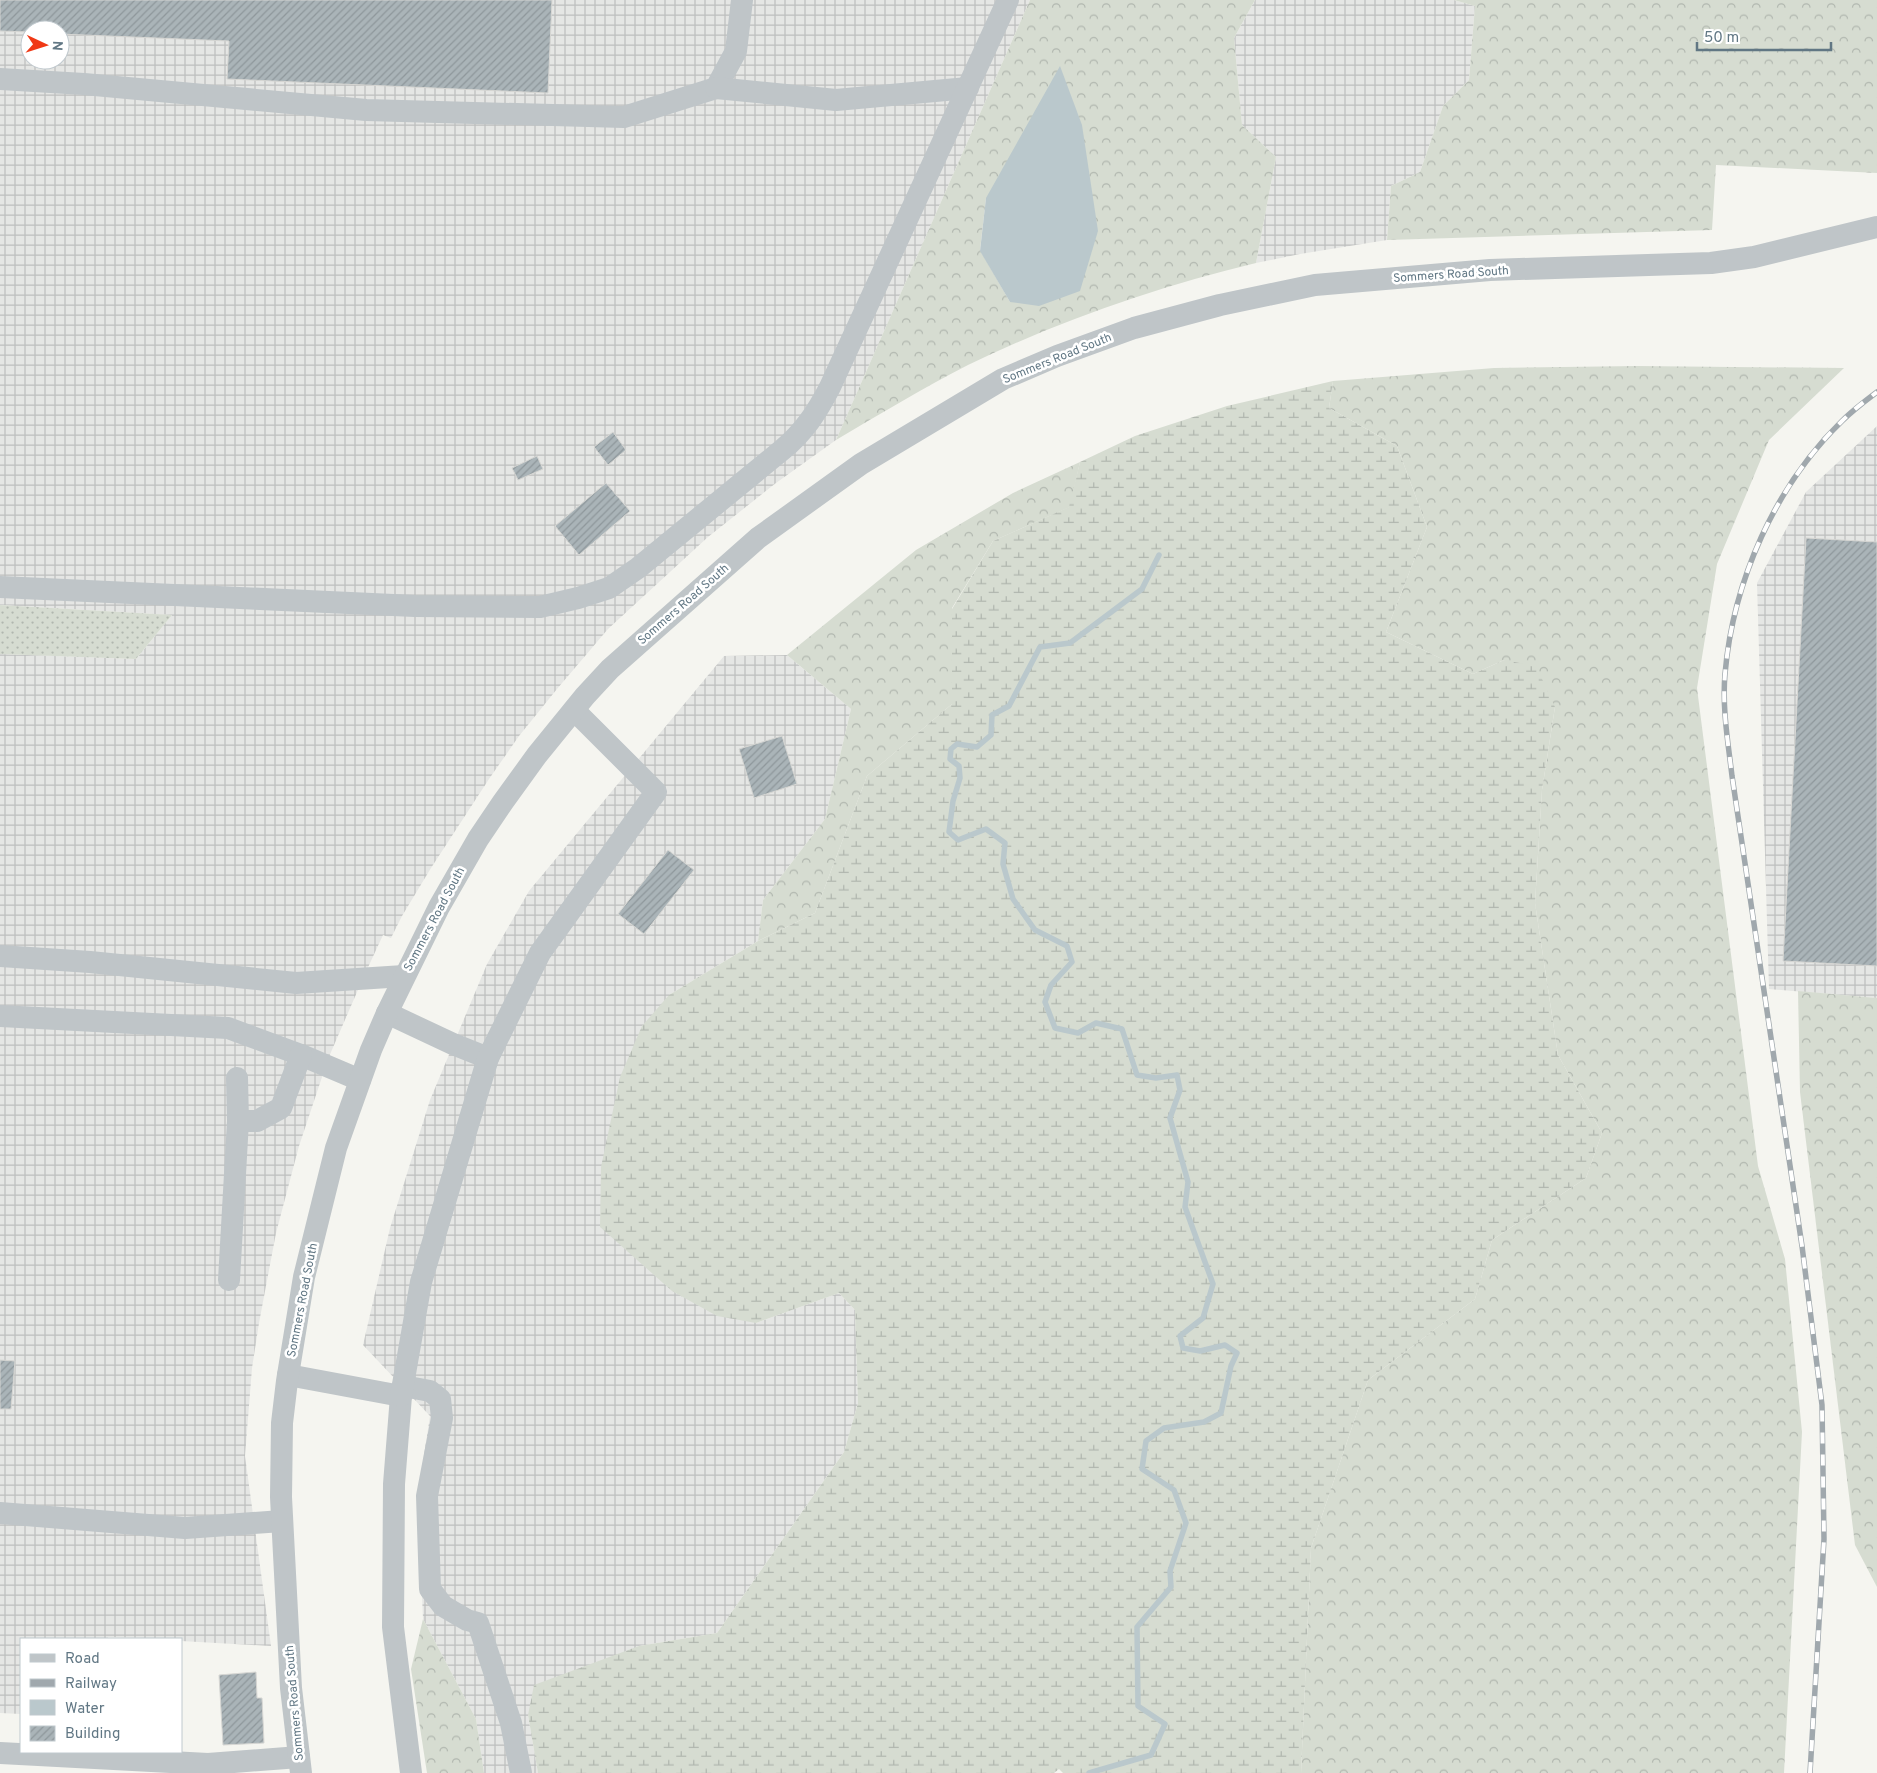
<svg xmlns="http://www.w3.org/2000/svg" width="1877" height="1773" font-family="Overpass,sans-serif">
<defs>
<pattern id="industrial-grid" width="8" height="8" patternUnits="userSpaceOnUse" patternTransform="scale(1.25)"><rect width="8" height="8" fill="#e5e6e4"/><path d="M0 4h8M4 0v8" fill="none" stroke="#bdbfbe"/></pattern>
<pattern id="grass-dots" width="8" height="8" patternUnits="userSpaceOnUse" patternTransform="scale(1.25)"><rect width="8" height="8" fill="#d6dcd1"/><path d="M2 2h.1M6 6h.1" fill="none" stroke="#b1b7af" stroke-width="1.8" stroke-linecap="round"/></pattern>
<pattern id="forest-crowns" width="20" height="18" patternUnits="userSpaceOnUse" patternTransform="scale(1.25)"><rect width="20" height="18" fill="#d6dcd1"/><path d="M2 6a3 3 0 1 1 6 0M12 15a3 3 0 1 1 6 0" fill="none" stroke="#b1b7af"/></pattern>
<pattern id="wetland-marsh" width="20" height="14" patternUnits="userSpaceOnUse" patternTransform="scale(1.25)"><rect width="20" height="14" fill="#d6dcd1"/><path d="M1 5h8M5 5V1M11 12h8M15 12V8" fill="none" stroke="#b1b7af"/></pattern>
<pattern id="building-hatch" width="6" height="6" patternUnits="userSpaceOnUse" patternTransform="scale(1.25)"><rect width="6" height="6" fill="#aab4b8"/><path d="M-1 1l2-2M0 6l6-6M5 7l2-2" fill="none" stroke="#8e979b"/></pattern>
</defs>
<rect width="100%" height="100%" fill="#f5f5f0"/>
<g fill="url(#industrial-grid)" fill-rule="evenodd">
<path d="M0 0H1030L836 440 776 483 708 537 608 629 557 689 519 736 489 779 431 868 402 916 391 938 383 935 364 976 328 1059 299 1146 276 1233 259 1323 252 1368 245 1456 271 1646 181 1641V1639L108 1637V1639H21V1714L0 1713V654L136 659 172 615 0 605ZM30 30H60V60H30Z"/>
<polygon points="1255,0 1454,0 1475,6 1469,80 1443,106 1420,172 1391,186 1387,240 1300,254 1256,263 1276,157 1242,125 1234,38"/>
<polygon points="1877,426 1877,998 1769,989 1757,583 1806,492"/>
<polygon points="787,655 851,709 825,819 763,900 758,941 669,995 756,1323 839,1293 855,1310 858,1403 844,1452 717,1633 639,1646 528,1715 538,1773 484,1773 476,1719 423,1619 418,1494 430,1416 363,1345 390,1228 430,1100 487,964 529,891 724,656"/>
</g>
<polygon fill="url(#grass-dots)" points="0,605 172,615 136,659 0,654"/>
<g fill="url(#forest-crowns)" fill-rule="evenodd">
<path d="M1030 0H1255L1234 38 1242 125 1276 157 1256 263C1157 287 1061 320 968 365 923 388 880 414 836 440ZM986 198 1010 302 980 250Z"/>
<polygon points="1454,0 1877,0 1877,173 1716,165 1712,230 1387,240 1391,186 1420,172 1443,106 1469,80 1475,6"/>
<polygon points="1638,366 1844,368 1769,440 1717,564 1697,688 1758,1166 1785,1259 1802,1432 1784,1773 1301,1773 1311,1548 1368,1380 1475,1299 1492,1240 1586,1178 1602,1133 1558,1055 1535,903 1542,790 1555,707 1504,660 1473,674 1386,632 1427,527 1397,446 1329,408 1333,381 1494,368"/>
<polygon points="1080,462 1070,507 993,541 952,608 952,704 867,776 815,913 758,941 763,900 825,819 851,709 787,655 916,550 1013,493"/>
<polygon points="1798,991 1877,998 1877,1587 1855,1545 1800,1092"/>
<polygon points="423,1619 476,1719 484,1773 427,1773 411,1669"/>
</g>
<polygon fill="url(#wetland-marsh)" points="1333,381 1329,408 1397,446 1427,527 1386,632 1473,674 1504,660 1536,666 1555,707 1542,790 1535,903 1558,1055 1602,1133 1586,1178 1492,1240 1475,1299 1368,1380 1311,1548 1301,1773 1063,1773 1059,1769 1054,1773 538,1773 528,1715 534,1685 639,1646 717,1633 844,1452 858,1403 855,1310 839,1293 756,1323 717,1316 672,1291 600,1227 601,1167 620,1077 642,1026 669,995 758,941 815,913 867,776 952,704 952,609 993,541 1069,507 1080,462 1135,436 1227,406"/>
<polygon fill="#bac8cc" points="1060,66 1082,125 1098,231 1080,291 1039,306 1010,302 980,251 986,198"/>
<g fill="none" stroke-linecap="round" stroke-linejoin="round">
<polyline stroke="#bac8cc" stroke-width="5.5" points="1089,1773 1151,1755 1165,1724 1138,1706 1137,1627 1171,1587 1170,1571 1186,1523 1174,1490 1142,1469 1146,1441 1164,1428 1204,1422 1221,1413 1231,1366 1237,1353 1225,1345 1200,1351 1183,1348 1180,1336 1203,1318 1213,1284 1185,1207 1188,1182 1170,1118 1180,1090 1177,1075 1156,1078 1137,1075 1122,1029 1096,1023 1078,1033 1055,1028 1045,1002 1051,985 1072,962 1067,946 1035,930 1013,899 1003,864 1005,843 986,829 958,840 949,832 953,801 960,778 959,766 950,759 951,749 957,744 977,747 991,735 992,715 1009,706 1040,647 1070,643 1142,589 1159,555"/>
</g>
<g fill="url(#building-hatch)" stroke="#d6d6d3">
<polygon points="0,0 552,0 548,93 227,79 229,41 60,34 60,30 30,30 30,32 0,31"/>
<polygon points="613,432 626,450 608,465 594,447"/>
<polygon points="537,456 543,469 518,480 512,468"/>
<polygon points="606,483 630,511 579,555 555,526"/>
<polygon points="1806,538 1877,542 1877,966 1783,961"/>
<polygon points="782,736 797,784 754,798 739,749"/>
<polygon points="668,850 694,870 644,934 618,914"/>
<polygon points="0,1360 15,1361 11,1409 0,1409"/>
<polygon points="256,1672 257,1698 262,1698 264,1743 223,1745 219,1675"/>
</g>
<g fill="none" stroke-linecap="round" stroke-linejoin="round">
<g stroke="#bfc5c8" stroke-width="22">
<polyline points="0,79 84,84 366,110 624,117 716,88 736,51 742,0"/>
<polyline points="716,88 836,100 968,88"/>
<path d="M0 587 415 606 540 607 578 598 609 588 638 568 782 450C804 432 817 412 830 387L1008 0"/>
<polyline points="0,956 90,962 296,983 404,976"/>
<polyline points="387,1013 453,1044 488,1058"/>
<polyline points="0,1016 228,1028 301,1055 360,1080"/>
<polyline points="237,1078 238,1121"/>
<polyline points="229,1280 238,1121 257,1121 281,1108 301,1055"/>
<polyline points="288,1375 401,1396 394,1484 393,1627 411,1773"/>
<polyline points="403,1386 430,1391 440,1399 442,1418 427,1496 430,1589 443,1606 467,1620 478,1623 511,1723 521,1773"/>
<polyline points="401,1396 421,1282 488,1058 540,953 656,792 574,710"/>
<polyline points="0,1513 185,1528 282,1521"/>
<polyline points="0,1753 208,1764 299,1757"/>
<polyline points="301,1773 291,1688 281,1497 282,1423 287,1381 304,1277 336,1148 371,1050 387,1013 439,907 478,839 503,802 537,755 585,696 610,669 758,538 861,464 1003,379 1057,356 1134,328 1220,305 1315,285 1490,270 1711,263 1754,257 1877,227"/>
</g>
<defs>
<path id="rail" d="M1810 1773 1824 1539 1822 1405 1802 1246 1732 776C1728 742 1722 708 1725 674 1733 581 1775 486 1842 421 1853 410 1865 401 1877 392"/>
</defs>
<use href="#rail" stroke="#a0a8ad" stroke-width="5.5"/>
<use href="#rail" stroke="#fff" stroke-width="4" stroke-dasharray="11" stroke-linecap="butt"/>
</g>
<g text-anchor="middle" stroke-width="5" stroke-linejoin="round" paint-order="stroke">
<g font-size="12" fill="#617784" stroke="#fff">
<text transform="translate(1451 274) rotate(-4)" y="4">Sommers Road South</text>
<text transform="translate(1057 358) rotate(-22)" y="4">Sommers Road South</text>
<text transform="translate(683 604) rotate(-41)" y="4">Sommers Road South</text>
<text transform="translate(434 919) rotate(-62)" y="4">Sommers Road South</text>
<text transform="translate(302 1300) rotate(-79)" y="4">Sommers Road South</text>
<text transform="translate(294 1703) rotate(-95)" y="4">Sommers Road South</text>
</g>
</g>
<rect x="20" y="1638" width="162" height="115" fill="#ffffff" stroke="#c0c9ce"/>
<rect x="30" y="1654" width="25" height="8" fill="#bfc5c8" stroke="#c0c9ce"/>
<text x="65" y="1663" font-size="15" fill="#617784">Road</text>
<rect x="30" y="1679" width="25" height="8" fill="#a0a8ad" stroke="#c0c9ce"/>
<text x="65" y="1688" font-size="15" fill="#617784">Railway</text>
<rect x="30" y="1700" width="25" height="15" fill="#bac8cc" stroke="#c0c9ce"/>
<text x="65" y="1713" font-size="15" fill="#617784">Water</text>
<rect x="30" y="1726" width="25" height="15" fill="url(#building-hatch)" stroke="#c0c9ce"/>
<text x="65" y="1738" font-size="15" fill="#617784">Building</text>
<g transform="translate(45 45) rotate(94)"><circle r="24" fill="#ffffff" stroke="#c0c9ce"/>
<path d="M0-4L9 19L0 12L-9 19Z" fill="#f03916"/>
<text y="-8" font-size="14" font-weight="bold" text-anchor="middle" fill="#617784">N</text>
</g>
<path d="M1697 42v8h134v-8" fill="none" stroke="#617784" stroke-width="2.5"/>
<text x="1704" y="42" font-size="15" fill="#617784" stroke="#ffffff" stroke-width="4" paint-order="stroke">50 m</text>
</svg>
